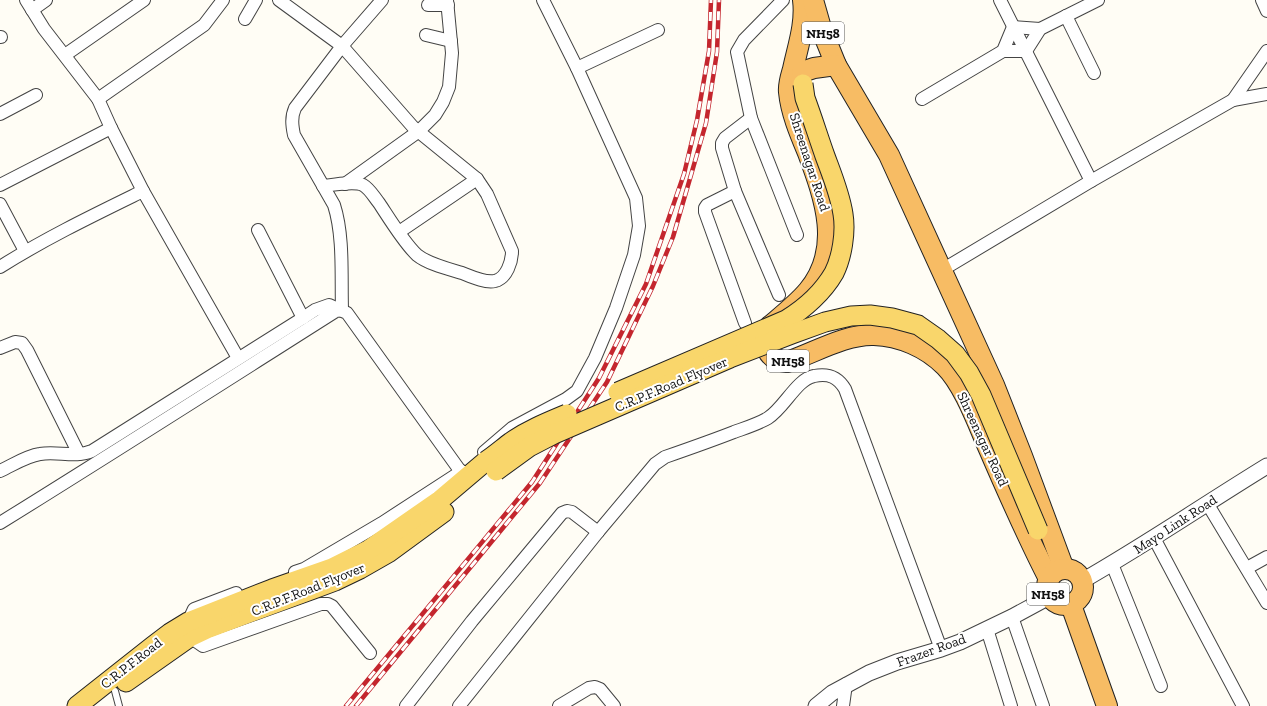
<svg xmlns="http://www.w3.org/2000/svg" width="1267" height="706" font-family="'Zilla Slab',serif">
<rect width="100%" height="100%" fill="#fffdf5"/>
<g fill="none" stroke-linecap="round" stroke-linejoin="round">
<defs>
<polyline id="service" points="115,691 119,706"/>
<g id="minor">
<polyline points="26,0 44,29 98,99 111,128 143,191"/>
<path d="M279 0 342 46 295 108C291 117 292 125 294 135L334 205C344 236 341 277 342 310"/>
<polyline points="783,0 744,40 737,52 751,118 797,235"/>
<polyline points="1000,0 1091,181"/>
<polyline points="1262,0 1267,11"/>
<polyline points="428,5 448,5"/>
<polyline points="32,10 46,0"/>
<polyline points="1066,16 1094,73"/>
<polyline points="245,19 256,0"/>
<polyline points="426,35 451,41"/>
<polyline points="0,37 1,37"/>
<polyline points="1003,51 1026,51 1040,29 1098,0"/>
<polyline points="65,55 144,0"/>
<polyline points="577,68 658,30"/>
<polyline points="98,99 204,25 223,0"/>
<polyline points="922,99 1003,51 1013,27 1040,29"/>
<polyline points="1233,100 1267,51"/>
<polyline points="0,114 36,95"/>
<polyline points="751,118 725,138 722,143 722,148 735,191 779,295"/>
<polyline points="345,184 419,131 435,115 443,102 449,87 452,53 447,0"/>
<polyline points="0,185 111,128"/>
<path d="M323 186C333 185 354 181 363 185 370 189 374 197 379 203 389 218 404 243 417 255 428 264 449 269 462 273 472 277 485 283 495 281 507 278 512 261 512 251L487 194 477 179 413 127 342 46 382 0"/>
<polyline points="735,191 707,205 705,208 705,212 745,323"/>
<polyline points="0,204 25,251"/>
<polyline points="258,230 303,318"/>
<polyline points="399,232 477,179"/>
<path d="M0 267C46 238 94 215 143 191L238 358"/>
<polyline points="942,270 1091,181 1233,100 1267,94"/>
<polyline points="0,348 15,342 22,343 27,350 79,454"/>
<polyline points="484,452 512,428 566,399 577,391 595,358 616,308 634,255 639,226 636,198 577,68 543,0"/>
<path d="M0 471C13 465 26 456 40 454 57 451 76 458 92 451L303 318 315 310 329 305 347 313 461 472"/>
<polyline points="1207,503 1267,603"/>
<path d="M0 523C113 453 224 382 336 311L342 310"/>
<polyline points="1154,538 1243,706"/>
<polyline points="1112,564 1161,686"/>
<polyline points="1247,568 1267,557"/>
<polyline points="295,572 304,569 382,523 462,471"/>
<polyline points="236,593 194,609 188,622 190,637 203,646 321,604 328,604 332,606 370,653"/>
<polyline points="1012,617 1043,706"/>
<polyline points="987,629 1011,706"/>
<polyline points="406,706 472,621 562,513 567,511 572,512 598,532"/>
<path d="M459 706 598 532 655 464 665 457C688 449 711 441 734 432 745 428 758 424 768 418 784 408 797 379 814 376 829 373 838 377 845 389L941 649"/>
<polyline points="559,706 589,688 595,687 600,689 614,706"/>
<polyline points="843,706 846,684"/>
</g>
<g id="tertiary">
<path d="M1082 581C1145 545 1205 504 1267 466"/>
<polyline points="816,706 832,693 869,673 897,662 941,649 960,642 1012,617 1049,597"/>
</g>
<g id="primary">
<polyline points="126,682 190,637 209,628 335,581 360,569 388,553 444,512"/>
<polyline points="77,706 153,646 170,633 188,622 272,589 332,568 368,550 440,500 486,461"/>
</g>
<g id="trunk">
<path d="M803 0C806 23 798 46 793 69 791 76 788 85 789 92 791 113 800 134 808 153 825 199 843 249 808 291 797 304 783 315 770 326 760 343 767 360 787 362 814 353 845 334 874 335 900 336 926 347 945 366 964 385 978 424 989 449 1008 493 1027 536 1049 579"/>
<polyline points="813,0 821,28 836,65 889,155 994,385 1022,456 1064,569"/>
<polyline points="802,72 814,68 836,65"/>
<circle cx="1065" cy="587" r="18"/>
<polyline points="1071,605 1107,706"/>
</g>
</defs>
<use href="#service" stroke="#444" stroke-width="8"/>
<use href="#minor" stroke="#444" stroke-width="14"/>
<use href="#tertiary" stroke="#444" stroke-width="17"/>
<use href="#primary" stroke="#222" stroke-width="21"/>
<use href="#trunk" stroke="#222" stroke-width="22"/>
<use href="#service" stroke="#fff" stroke-width="6"/>
<use href="#minor" stroke="#fff" stroke-width="12"/>
<use href="#tertiary" stroke="#fff" stroke-width="15"/>
<use href="#primary" stroke="#f9d66b" stroke-width="19"/>
<use href="#trunk" stroke="#f7bc64" stroke-width="20"/>
<defs>
<g id="rail">
<polyline points="346,706 532,482 599,378 646,284 684,174 697,120 709,51 711,0"/>
<polyline points="356,706 540,483 607,382 653,286 673,237 691,175 706,123 717,52 719,0"/>
</g>
</defs>
<use href="#rail" stroke="#c4262e" stroke-width="4.5"/>
<use href="#rail" stroke="#fff" stroke-width="3" stroke-dasharray="9" stroke-linecap="butt"/>
<defs>
<g id="primary-bridge">
<path d="M618 392 786 320C804 309 823 292 834 273 842 257 846 232 843 214 840 194 832 175 825 156 818 136 812 117 805 98L803 84"/>
<path d="M486 461C495 455 503 448 511 442 528 430 548 422 567 414"/>
<polyline points="496,471 529,447 554,434 730,358 792,334 825,322 851,316 870,315 892,318 918,325 938,339 955,354 969,373 981,395 1038,530"/>
</g>
</defs>
<use href="#primary-bridge" stroke="#222" stroke-width="21" stroke-linecap="butt"/>
<use href="#primary-bridge" stroke="#f9d66b" stroke-width="19"/>
</g>
<g text-anchor="middle" stroke-width="4" stroke-linejoin="round" paint-order="stroke">
<g fill="#fff" stroke="#585858" stroke-width="1">
<rect x="802" y="22" width="42" height="22" rx="3"/>
<rect x="767" y="350" width="42" height="22" rx="3"/>
<rect x="1027" y="583" width="42" height="22" rx="3"/>
</g>
<g font-size="13" font-weight="bold" fill="#111">
<text x="823" y="38">NH58</text>
<text x="788" y="366">NH58</text>
<text x="1048" y="599">NH58</text>
</g>
<g font-size="14" fill="#111" stroke="#fff">
<text transform="translate(810 162) rotate(72)" y="5">Shreenagar Road</text>
<text transform="translate(671 384) rotate(-23)" y="5">C.R.P.F.Road Flyover</text>
<text transform="translate(983 439) rotate(65)" y="5">Shreenagar Road</text>
<text transform="translate(1175 524) rotate(-33)" y="5">Mayo Link Road</text>
<text transform="translate(308 589) rotate(-22)" y="5">C.R.P.F.Road Flyover</text>
<text transform="translate(931 650) rotate(-20)" y="5">Frazer Road</text>
<text transform="translate(131 663) rotate(-38)" y="5">C.R.P.F.Road</text>
</g>
</g>
</svg>
